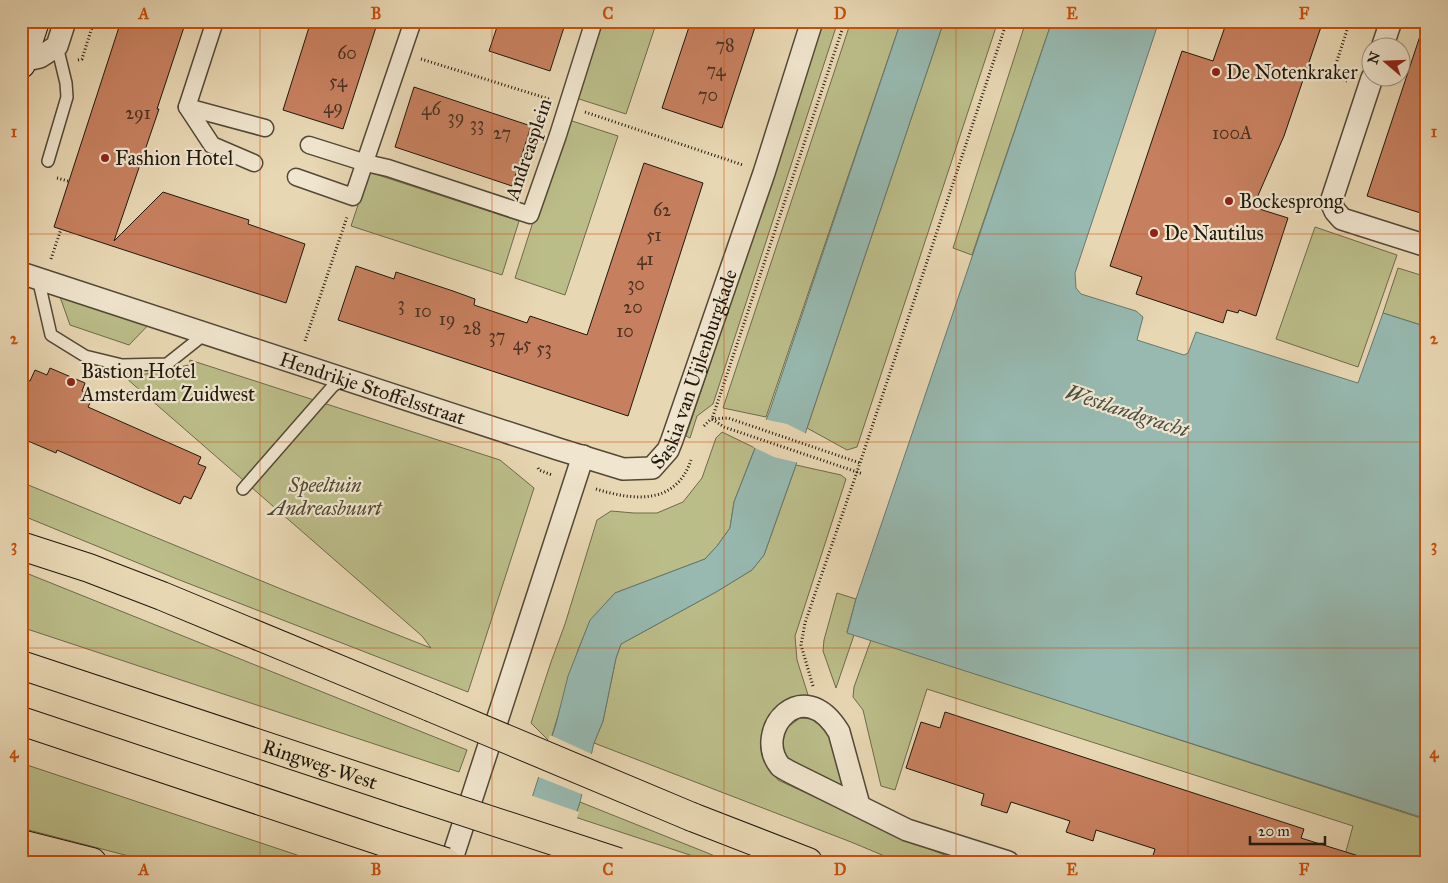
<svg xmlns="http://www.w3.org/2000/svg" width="1448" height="883" font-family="'IM FELL Great Primer',serif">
<rect width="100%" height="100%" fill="#e8d7b3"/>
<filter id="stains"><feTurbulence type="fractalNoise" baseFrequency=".004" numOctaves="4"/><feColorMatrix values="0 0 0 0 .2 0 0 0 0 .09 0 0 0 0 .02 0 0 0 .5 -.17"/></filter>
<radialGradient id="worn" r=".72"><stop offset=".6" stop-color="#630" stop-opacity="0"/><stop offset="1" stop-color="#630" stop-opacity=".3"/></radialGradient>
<g fill="#bbbd89" stroke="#6e6a4b">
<polygon points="601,21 657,21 626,114 576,98"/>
<polygon points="821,21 838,21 713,404 697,416 690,438 686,436 732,298"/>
<polygon points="851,21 901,21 766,417 723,408"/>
<polygon points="944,21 998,21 857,447 847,450 807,428"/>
<polygon points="1026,21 1052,21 972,255 953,248"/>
<polygon points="566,119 618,136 565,295 515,278"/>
<polygon points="369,172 519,221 502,275 351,226"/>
<polygon points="1315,227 1397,255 1358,367 1276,339"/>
<polygon points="1398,268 1427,277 1427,327 1383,313"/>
<polygon points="54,280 158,315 129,345 70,325"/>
<polygon points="190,360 500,460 534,488 468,692 177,579 21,515 21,482 286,591 431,648 422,636 126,378 189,365"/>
<polygon points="722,432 755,448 734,502 730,528 717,546 705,559 615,593 590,621 578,650 550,742 531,723 551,662 565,624 597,520 611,511 634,513 657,513 683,502 702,478 716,438"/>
<polygon points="796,465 841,475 846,479 795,636 797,660 809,698 777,710 765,723 761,745 766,762 778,780 905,839 962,862 899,862 851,842 594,743 603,721 616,658 621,644 716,592 752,570 764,555"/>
<polygon points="21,571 467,750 459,772 21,627"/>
<polygon points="837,593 856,599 847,632 854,635 836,688 823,651 824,640"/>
<polygon points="871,640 1427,820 1427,862 1343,862 1353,826 927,689 895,790 881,786 863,710 853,697 854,687"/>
<polygon points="800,718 813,719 833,734 845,782 842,787 788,763 780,745 788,727"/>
<polygon points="21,763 318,862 152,862 21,828"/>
<polygon points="580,802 730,862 711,862 575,817"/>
</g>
<g fill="#97b9b0" stroke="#67796f">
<polygon points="901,21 944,21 807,428 796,465 764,555 752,570 716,592 621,644 616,658 603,721 594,743 580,802 560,862 511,862 556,724 568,676 590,620 615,593 705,559 717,546 730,528 734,502 770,410"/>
<polygon points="1052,21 1159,21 1075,273 1076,288 1081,294 1136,311 1143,317 1137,340 1184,355 1188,353 1196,332 1358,383 1383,313 1427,327 1427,819 847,633 856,599"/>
</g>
<g fill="#e8d7b3">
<polygon points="763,419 787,424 807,434 799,463 774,457 753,447"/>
<polygon points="550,735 594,755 584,795 536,776"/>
<polygon points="530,795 579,812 562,862 508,862"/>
</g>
<g fill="#c7805f" stroke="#20180d">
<polygon points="121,21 186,21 157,109 159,109 114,241 163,192 249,220 248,224 305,244 286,303 54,227"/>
<polygon points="311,21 378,21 343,129 283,110"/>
<polygon points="499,21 566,21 550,71 489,51"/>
<polygon points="691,21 757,21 722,128 662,108"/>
<polygon points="1227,21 1323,21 1284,136 1253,207 1288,218 1274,261 1256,316 1239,310 1238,313 1227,310 1223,323 1136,294 1142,277 1110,266 1182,51 1213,61"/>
<polygon points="1423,27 1427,28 1427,215 1367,196"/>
<polygon points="414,87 531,126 512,186 395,147"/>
<polygon points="644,163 703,183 628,416 338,320 356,266 394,279 396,272 453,291 475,299 474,305 527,323 530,316 587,335"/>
<polygon points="50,368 85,383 82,391 89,394 86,401 90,403 88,407 201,457 198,464 206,467 191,499 184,496 180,504 57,450 56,453 21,438 21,377 30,381 35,370 47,375"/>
<polygon points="945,712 1304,829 1301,838 1362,857 1361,862 1151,862 1155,849 1096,830 1093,841 1066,832 1070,821 1011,802 1007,813 981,805 984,794 906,768 921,722 940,728"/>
</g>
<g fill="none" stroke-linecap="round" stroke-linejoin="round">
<defs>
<g id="service">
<polyline points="48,161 67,97 66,83 57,46"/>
<polyline points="38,278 51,335 85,356 122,365 167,364 206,333"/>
<polyline points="243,489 333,386 344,378"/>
</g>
<g id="pedestrian">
<polyline points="215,21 187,107 212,145 254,163"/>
<polyline points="187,107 265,128"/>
<polyline points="309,145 366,163 388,168 530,215 558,135 594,21"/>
<polyline points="296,177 353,197 413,21"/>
</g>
<g id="minor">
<polyline points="1382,48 1391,21"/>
<polyline points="22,61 40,57 57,46 65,21"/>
<polyline points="1372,78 1331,202 1335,211 1342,219 1427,246"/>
<path id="s1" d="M21 273 558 449 623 469 652 468 668 450 672 440 764 173 812 21"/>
<path d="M859 805 839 732C803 672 752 731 780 766 782 768 787 770 790 772L907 830 1008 862"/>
<polyline points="451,862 583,456"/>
</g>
<polyline id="secondary" points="21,64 35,21"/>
<g id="motorway">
<polyline points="21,546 89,568 162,596 430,707"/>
<path id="s2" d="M21 665 404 792"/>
<polyline points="21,721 387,843"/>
<polyline points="692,817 808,862"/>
<polyline points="21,844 92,862"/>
</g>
</defs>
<use href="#service" stroke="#524836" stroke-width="14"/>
<use href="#pedestrian" stroke="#524836" stroke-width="19"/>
<use href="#minor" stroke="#524836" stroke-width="24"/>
<use href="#secondary" stroke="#20180d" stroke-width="30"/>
<use href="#motorway" stroke="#20180d" stroke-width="30"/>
<g stroke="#20180d" stroke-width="3" stroke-dasharray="1 2.5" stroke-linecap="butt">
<polyline points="845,21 712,419 724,427 863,474"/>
<polyline points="421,59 549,99"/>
<polyline points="78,60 82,59 94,21"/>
<polyline points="1347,81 1332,76 1350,21"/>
<polyline points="585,112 743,165"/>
<polyline points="57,178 68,181"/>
<polyline points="51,259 61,229"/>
<polyline points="305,341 347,217"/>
<polyline points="704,426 711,419 728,418 860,463"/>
<polyline points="538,468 539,470 552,475"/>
<path d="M596 489C634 501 676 505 691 460"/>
<polyline points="813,686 801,645 805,623 860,463 1007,21"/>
</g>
<use href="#service" stroke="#f0e5ce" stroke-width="11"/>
<use href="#pedestrian" stroke="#f0e5ce" stroke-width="16"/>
<use href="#minor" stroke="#f0e5ce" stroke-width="21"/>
<use href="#secondary" stroke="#f0e5ce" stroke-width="28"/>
<use href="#motorway" stroke="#e8d7b3" stroke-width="28"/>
<defs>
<g id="motorway-bridge">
<polyline points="430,707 692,817"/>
<polyline points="404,792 618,862"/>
<polyline points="387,843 446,862"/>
</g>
</defs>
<use href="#motorway-bridge" stroke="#20180d" stroke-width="30" stroke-linecap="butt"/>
<use href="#motorway-bridge" stroke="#e8d7b3" stroke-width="28"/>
</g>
<path fill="none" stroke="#ca4f0c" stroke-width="1" stroke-opacity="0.55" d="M260 21V862M492 21V862M724 21V862M956 21V862M1188 21V862M21 234H1427M21 442H1427M21 648H1427"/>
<g fill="#8f2418" stroke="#f0e5ce" stroke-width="2">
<circle cx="1216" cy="72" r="5"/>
<circle cx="105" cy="158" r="5"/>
<circle cx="1229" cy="201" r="5"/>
<circle cx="1154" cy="233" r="5"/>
<circle cx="71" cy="382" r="5"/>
</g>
<g text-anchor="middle" stroke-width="4.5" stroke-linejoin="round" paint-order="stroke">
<g font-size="18" fill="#4a3222">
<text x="725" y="51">78</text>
<text x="347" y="59">60</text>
<text x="716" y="76">74</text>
<text x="338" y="87">54</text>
<text x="708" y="101">70</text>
<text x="333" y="113">49</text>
<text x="431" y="115">46</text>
<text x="138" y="119">291</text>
<text x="456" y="123">39</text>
<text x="477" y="130">33</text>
<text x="502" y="139">27</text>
<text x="1232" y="139">100A</text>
<text x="662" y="216">62</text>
<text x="654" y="241">51</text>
<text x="645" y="265">41</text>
<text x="636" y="290">30</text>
<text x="401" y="310">3</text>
<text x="633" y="313">20</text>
<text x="423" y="317">10</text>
<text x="447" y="325">19</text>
<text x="472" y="334">28</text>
<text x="625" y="337">10</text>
<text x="497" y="342">37</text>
<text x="522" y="350">45</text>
<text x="544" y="354">53</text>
</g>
<g font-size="20" fill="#20180d" stroke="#f0e5ce" text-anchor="start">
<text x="1226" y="79">De Notenkraker</text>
<text x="115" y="165">Fashion Hotel</text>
<text x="1239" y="208">Bockesprong</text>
<text x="1164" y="240">De Nautilus</text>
<text x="81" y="378">Bastion Hotel<tspan x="81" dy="23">Amsterdam Zuidwest</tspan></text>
</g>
<g font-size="20" fill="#20180d" stroke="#f0e5ce">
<text transform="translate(528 149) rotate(-71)" y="7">Andreasplein</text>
<text dy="7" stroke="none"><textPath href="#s1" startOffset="771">Saskia van Uijlenburgkade</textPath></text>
<text dy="7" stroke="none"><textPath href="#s1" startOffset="370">Hendrikje Stoffelsstraat</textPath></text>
<text dy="7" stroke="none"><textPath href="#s2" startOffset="315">Ringweg-West</textPath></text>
</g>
<g font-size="20" font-style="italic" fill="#4e4a32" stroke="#f0e5ce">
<text x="325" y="492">Speeltuin<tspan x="325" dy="23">Andreasbuurt</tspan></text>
</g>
<g font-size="21" font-style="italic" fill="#4a5046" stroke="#f0e5ce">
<text transform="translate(1127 411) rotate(18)" y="7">Westlandgracht</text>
</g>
</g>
<rect width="1448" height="883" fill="none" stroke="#e8d7b3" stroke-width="55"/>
<g transform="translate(1386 62) rotate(289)"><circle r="24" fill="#f0e5ce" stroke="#9d9381"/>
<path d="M0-4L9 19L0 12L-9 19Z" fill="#8f2418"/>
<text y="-8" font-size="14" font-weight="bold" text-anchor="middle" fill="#20180d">N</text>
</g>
<path d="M1250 836v8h75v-8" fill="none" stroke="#20180d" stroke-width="2.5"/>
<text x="1258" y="836" font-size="15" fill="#20180d" stroke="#f0e5ce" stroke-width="4" paint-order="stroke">20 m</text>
<rect x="28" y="28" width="1392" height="828" fill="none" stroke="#ca4f0c" stroke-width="2"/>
<g font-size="16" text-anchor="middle" font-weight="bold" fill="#ca4f0c">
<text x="144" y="19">A</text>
<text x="376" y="19">B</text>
<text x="608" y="19">C</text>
<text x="840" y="19">D</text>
<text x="1072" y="19">E</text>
<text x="1304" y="19">F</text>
<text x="14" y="137">1</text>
<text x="1434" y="137">1</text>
<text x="14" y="344">2</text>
<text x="1434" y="344">2</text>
<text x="14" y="551">3</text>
<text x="1434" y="551">3</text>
<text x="14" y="758">4</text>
<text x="1434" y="758">4</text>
<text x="144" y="875">A</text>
<text x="376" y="875">B</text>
<text x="608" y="875">C</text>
<text x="840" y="875">D</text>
<text x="1072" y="875">E</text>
<text x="1304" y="875">F</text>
</g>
<rect width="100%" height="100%" filter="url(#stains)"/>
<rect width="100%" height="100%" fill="url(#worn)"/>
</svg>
